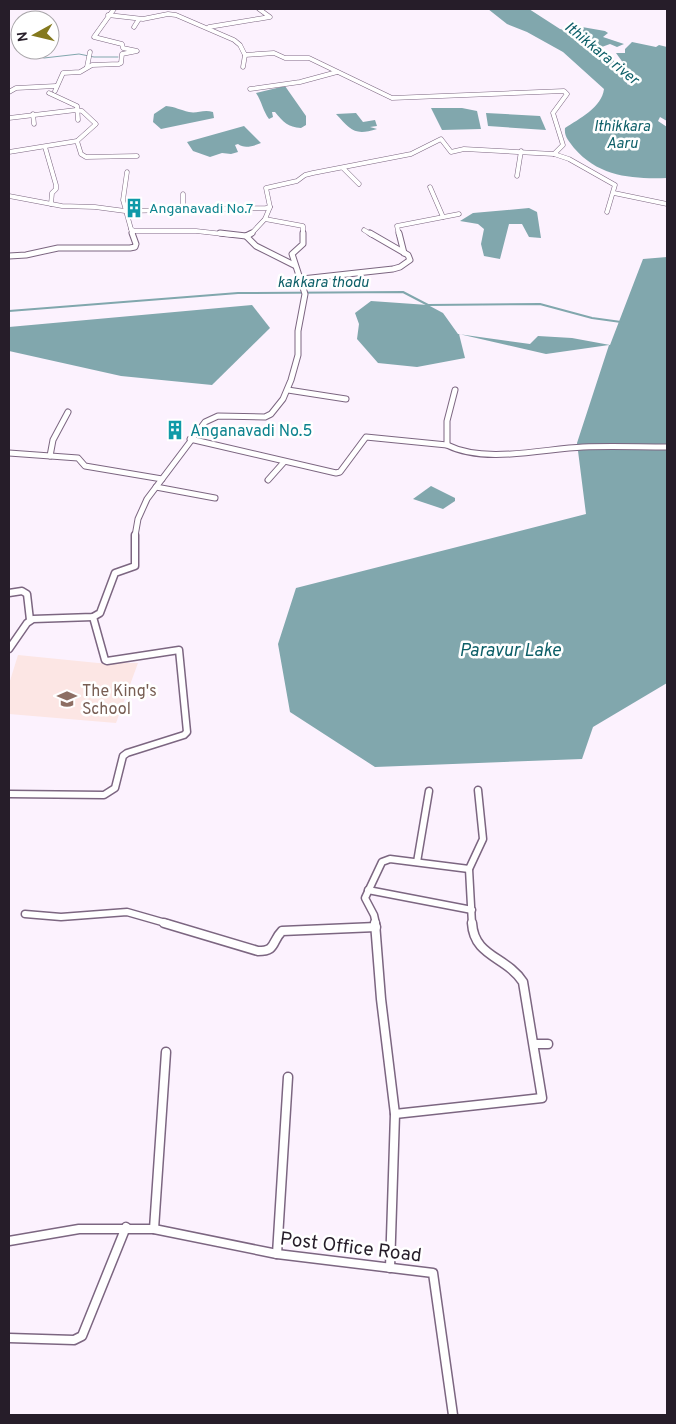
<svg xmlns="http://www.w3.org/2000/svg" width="676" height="1424" font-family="Overpass,sans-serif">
<rect width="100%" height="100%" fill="#fcf2fe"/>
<polygon fill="#fce6e4" points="18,655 98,663 138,663 116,723 9,714 9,684"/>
<g fill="#81a7ad">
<path d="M488 9H529L560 29 577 34 573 35 589 44 592 43 582 36V34L577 30 582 27 605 31 608 33 603 37 624 44 617 47 610 44 599 48 611 56 628 85 634 78 616 53H625V49L632 42 656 47 659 45 667 47V121L660 117 658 121 667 127V178C632 179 599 177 574 148 569 141 564 137 565 128 579 119 602 107 604 89L563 52 527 32 507 24Z"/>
<path d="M285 86 306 116V125L301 128C288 127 283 122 275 112H272L273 117 269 119C263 111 262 102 256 93Z"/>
<path d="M166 106C176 107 180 110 189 112 197 114 203 109 213 112L214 118 161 129 153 122 154 114Z"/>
<polygon points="431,108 462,108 477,111 481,129 442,130"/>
<path d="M356 113 363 122 375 120 377 126 370 127 377 129C354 136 351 130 336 114Z"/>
<polygon points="486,113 540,116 546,130 488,126"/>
<path d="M244 126 261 143C254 146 244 149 238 144L235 145 238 152 231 154 222 153 210 157 193 151 187 142Z"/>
<polygon points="529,208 537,212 541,238 529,237 522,224 509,224 500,259 484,256 481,244 484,229 478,224 460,221 473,213"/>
<polygon points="667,257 667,683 593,727 582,759 375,767 290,712 278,644 296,588 586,514 577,443 609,345 546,354 459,334 465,358 417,367 378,363 357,339 359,324 355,313 371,301 428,305 443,313 458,334 530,344 538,336 572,338 610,345 643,259"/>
<polygon points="252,305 270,328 212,385 121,376 9,351 9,327"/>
<polygon points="431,486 455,498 455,501 443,509 413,499"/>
</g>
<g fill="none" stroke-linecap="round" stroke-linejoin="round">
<polyline stroke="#81a7ad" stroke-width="1" points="38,50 39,56 44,58 79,54 94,57 118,57"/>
<polyline stroke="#81a7ad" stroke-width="2" points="9,311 238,293 403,292 428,305 540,304 592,318 621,322"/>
<defs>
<g id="street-far3">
<polyline points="108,15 143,19 168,14 176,15 234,40 240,45 245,55 274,53 285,58 309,58 392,98 564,91 567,94 553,113 563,145 554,154"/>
<polyline points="134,27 139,19"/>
<polyline points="209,27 270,17 259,9"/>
<polyline points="87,67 90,52"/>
<polyline points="243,67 245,55"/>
<polyline points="250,89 300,82 337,72"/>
<polyline points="55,91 63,73 80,72 92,65 119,64 121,63 122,54 137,51 123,48 122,44 94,37 114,9"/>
<polyline points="9,92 16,88 56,86"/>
<polyline points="49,93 77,106 78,120"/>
<polyline points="33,114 34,124"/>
<polyline points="9,118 76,110 82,111 96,124 77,141 9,152"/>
<polyline points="77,141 81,154 86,157 137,156"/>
<polyline points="45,147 56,185 56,189 52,193 51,204"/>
<polyline points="343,168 359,184"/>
<polyline points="127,172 123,200 131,229 134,231 196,231 232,235"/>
<polyline points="517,176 521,151"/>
<polyline points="430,187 443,217"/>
<polyline points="614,193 667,204"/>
<polyline points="183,194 183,211"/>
<polyline points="9,196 62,206 95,207 125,211 266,208 270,207 266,188 297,181 305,175 313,173 411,154 441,139 451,152 464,149 554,154 569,159 615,185 607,212"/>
<polyline points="270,207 265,219 303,226 303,235"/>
<polyline points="131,229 133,235"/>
<polyline points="364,230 372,235"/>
<polyline points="250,235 265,219"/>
<polyline points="399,235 397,226 459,214"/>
</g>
<g id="street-far2">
<polyline points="220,233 246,236 252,233"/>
<polyline points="399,233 404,253"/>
<polyline points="246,236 256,246 294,265"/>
<polyline points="9,256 26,255 58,248 130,248 135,247 136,244 132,233"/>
<polyline points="302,279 393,269 400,267 410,260 408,255 370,233"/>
<polyline points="288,390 346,399"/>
<path d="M190 439 336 473 340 472 366 437 447 445C485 464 542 449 583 447 611 446 639 447 667 447"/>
<polyline points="447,445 447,421 455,390"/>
<polyline points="9,453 78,458 85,466 162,479"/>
<polyline points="50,456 53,440 68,412"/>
<polyline points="268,480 284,462"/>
<polyline points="156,487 215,498"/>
<polyline points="135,536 138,519 147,499 205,422 218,416 265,417 271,414 283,399 291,380 298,355 298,331 305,294 292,254 303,244 303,233"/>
</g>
<g id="street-far1">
<polyline points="9,593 22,591 27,594 30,620"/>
<polyline points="9,649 27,623 33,619 93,617 100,613 115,573 135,566 135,535"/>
<polyline points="9,794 104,795 115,788 123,756 127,753 184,735 187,732 179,650 107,661 105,660 93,617"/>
<polyline points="417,862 429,791"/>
<polyline points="368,890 472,910"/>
<polyline points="25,914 61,917 127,912 169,924"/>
<polyline points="376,924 374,915 365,898 382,862 390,859 469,869"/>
<polyline points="472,924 469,869 483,839 478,790"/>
</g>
<g id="street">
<path d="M164 923 258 951C277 951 271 942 282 931L376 927"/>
<polyline points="375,923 381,999 395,1114 390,1268"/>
<polyline points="534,1044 548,1044"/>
<path d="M395 1114 542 1098 523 982C506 956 474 957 472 923"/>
<polyline points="154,1229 277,1254 433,1273 453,1415"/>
<polyline points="9,1241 79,1229 154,1229 166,1052"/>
<polyline points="277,1254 288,1077"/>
<polyline points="9,1338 74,1340 82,1336 126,1227"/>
</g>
</defs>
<use href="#street-far3" stroke="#7c6681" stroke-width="5"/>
<use href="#street-far2" stroke="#7c6681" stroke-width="7"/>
<use href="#street-far1" stroke="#7c6681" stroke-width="9"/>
<use href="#street" stroke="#7c6681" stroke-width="11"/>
<use href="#street-far3" stroke="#fff" stroke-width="4"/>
<use href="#street-far2" stroke="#fff" stroke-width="5"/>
<use href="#street-far1" stroke="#fff" stroke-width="6"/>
<use href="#street" stroke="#fff" stroke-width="8"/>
</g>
<defs>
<symbol id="building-bare" viewBox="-9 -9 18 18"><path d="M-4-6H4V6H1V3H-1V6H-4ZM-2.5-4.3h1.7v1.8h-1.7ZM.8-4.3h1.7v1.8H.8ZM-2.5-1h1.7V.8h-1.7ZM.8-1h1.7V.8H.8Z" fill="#0f9aa8" stroke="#fff" stroke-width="2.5" paint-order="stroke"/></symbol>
<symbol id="school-bare" viewBox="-9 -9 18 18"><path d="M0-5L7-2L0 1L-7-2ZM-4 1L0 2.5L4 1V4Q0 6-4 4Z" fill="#8d6e63" stroke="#fff" stroke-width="2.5" paint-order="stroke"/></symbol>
</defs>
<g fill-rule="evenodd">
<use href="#building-bare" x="120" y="194" width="28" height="28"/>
<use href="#building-bare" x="161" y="416" width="28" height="28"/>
<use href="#school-bare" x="53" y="685" width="28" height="28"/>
</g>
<g text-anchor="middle" stroke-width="5" stroke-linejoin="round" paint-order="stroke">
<g font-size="14" fill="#0d838f" stroke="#fff" text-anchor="start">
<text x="149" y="213">Anganavadi No.7</text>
</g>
<g font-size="15" font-style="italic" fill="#0d5f68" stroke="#fff">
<text transform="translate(602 53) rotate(39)" y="5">Ithikkara river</text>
<text x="622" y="131">Ithikkara<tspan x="622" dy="17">Aaru</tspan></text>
<text x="323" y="287">kakkara thodu</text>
</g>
<g font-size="16" fill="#0d838f" stroke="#fff" text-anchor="start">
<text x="190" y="436">Anganavadi No.5</text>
</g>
<g font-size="16" fill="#785e54" stroke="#fff" text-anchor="start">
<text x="82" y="696">The King's<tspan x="82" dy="18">School</tspan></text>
</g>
<g font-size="18" font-style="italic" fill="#0d5f68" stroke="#fff">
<text x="510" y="656">Paravur Lake</text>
</g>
<g font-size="19" fill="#261d29" stroke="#fff">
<text transform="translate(351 1246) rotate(7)" y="7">Post Office Road</text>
</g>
</g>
<rect width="676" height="1424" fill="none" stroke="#261d29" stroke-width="20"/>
<g transform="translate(35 35) rotate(262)"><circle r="24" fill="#ffffff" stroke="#a8a5a9"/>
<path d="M0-4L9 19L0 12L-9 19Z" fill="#84791e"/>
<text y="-8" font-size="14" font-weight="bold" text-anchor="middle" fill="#261d29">N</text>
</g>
</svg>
